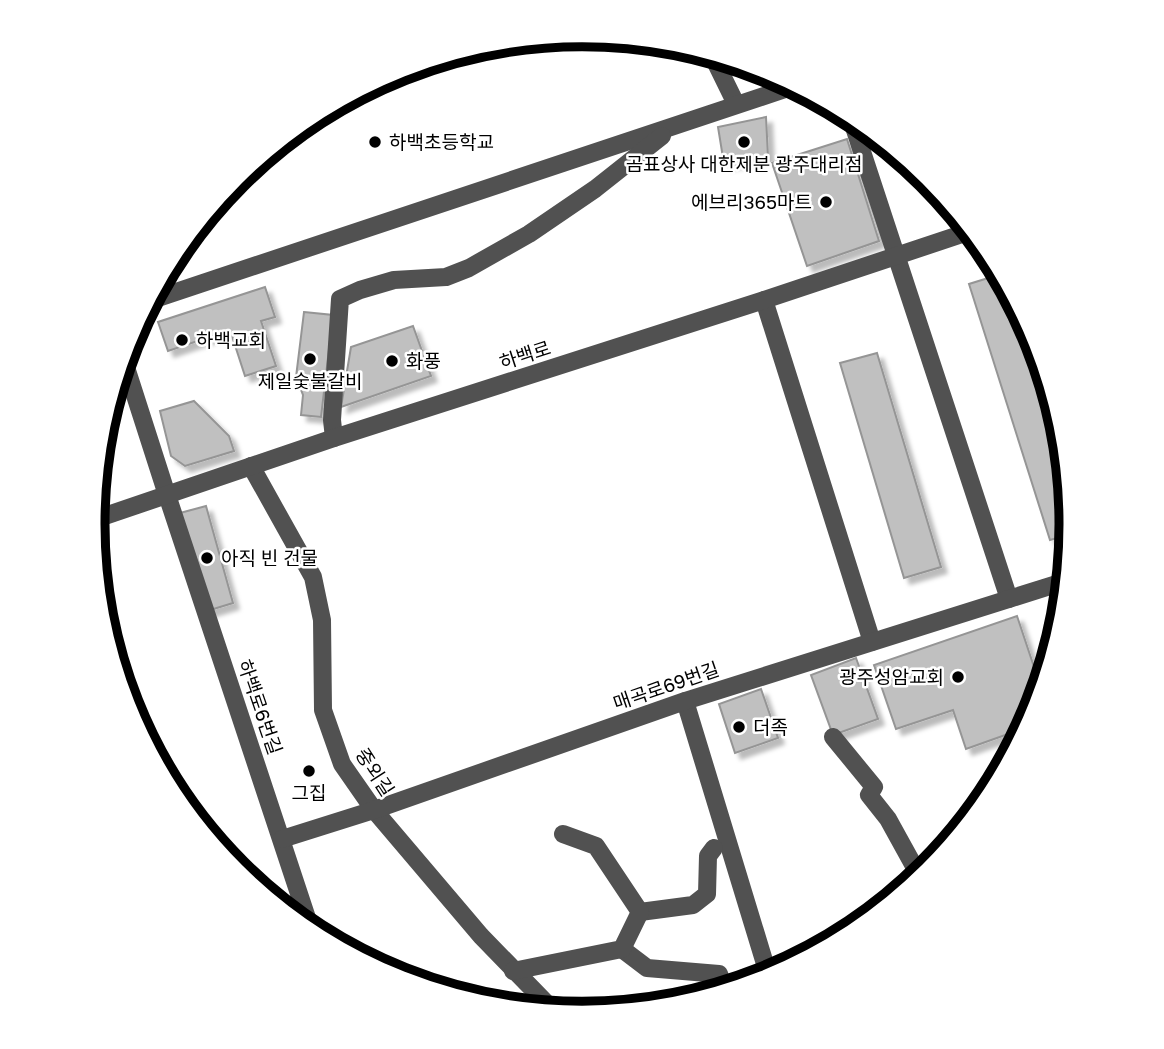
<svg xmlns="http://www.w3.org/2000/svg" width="1164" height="1049" font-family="'Golos Text','Noto Sans KR',sans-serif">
<defs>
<filter id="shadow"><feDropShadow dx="6" dy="6" stdDeviation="2" flood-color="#0004"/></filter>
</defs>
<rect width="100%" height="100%" fill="#fff"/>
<g fill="#c0c0c0" stroke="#959595" stroke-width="2" filter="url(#shadow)">
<polygon points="766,117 768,157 724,164 718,127"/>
<polygon points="847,139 879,241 807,266 772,163"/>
<polygon points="1001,274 1034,338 1062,429 1071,525 1071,534 1050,540 969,284"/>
<polygon points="265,287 275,317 261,321 276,366 245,376 230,330 168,351 158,322"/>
<polygon points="304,312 333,315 321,417 301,415 303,395 296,377"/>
<polygon points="413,326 431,376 341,407 351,347"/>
<polygon points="877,353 941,567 904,578 840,363"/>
<polygon points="194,401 229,436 234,451 185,466 171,456 160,411"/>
<polygon points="206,506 233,603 207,611 180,513"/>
<polygon points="1017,616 1041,688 1034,712 1025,728 966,749 953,710 896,729 874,665"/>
<polygon points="856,658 878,719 833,735 811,675"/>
<polygon points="761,689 778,738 735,753 719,704"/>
</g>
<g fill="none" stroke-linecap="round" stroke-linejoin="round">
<g stroke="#515151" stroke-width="18">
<polyline points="712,55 736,104"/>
<polyline points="850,115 1009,599"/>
<polyline points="764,300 872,642"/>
<polyline points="149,301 794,86"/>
<polyline points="123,358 167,495 312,933"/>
<polyline points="334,438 332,420 340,299 360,290 394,280 446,277 469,268 529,234 595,189 662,136"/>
<polyline points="251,466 313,577 322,620 323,710 342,764 374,810 481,936 554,1011"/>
<polyline points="93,520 334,438 764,300 971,231"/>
<polyline points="685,701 769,977"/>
<polyline points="833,737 874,787 869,795 888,819 920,877"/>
<polyline points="282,839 374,810 685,701 1066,581"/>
<polyline points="640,912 693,905 707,894 708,856 714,848"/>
<polyline points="622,949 647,968 719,974 725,990"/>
<polyline points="513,971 622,949 640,912 596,846 563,834"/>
</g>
</g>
<g fill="#000" stroke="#fff" stroke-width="2.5">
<circle cx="375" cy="142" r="7"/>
<circle cx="744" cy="142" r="7"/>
<circle cx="826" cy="202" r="7"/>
<circle cx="182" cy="340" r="7"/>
<circle cx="310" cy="359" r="7"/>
<circle cx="392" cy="361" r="7"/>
<circle cx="207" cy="558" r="7"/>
<circle cx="958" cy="677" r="7"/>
<circle cx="739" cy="727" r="7"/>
<circle cx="309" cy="771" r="7"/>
</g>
<g text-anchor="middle" stroke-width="5" stroke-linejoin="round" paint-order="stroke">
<g font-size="19" fill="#000" stroke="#fff" text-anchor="start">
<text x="389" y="149">하백초등학교</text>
<text x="744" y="171" text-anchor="middle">곰표상사 대한제분 광주대리점</text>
<text x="812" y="209" text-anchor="end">에브리365마트</text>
<text x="196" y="347">하백교회</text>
<text x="406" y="368">화풍</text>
<text x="310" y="388" text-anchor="middle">제일숯불갈비</text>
<text x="221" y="565">아직 빈 건물</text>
<text x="944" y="684" text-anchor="end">광주성암교회</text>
<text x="753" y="734">더족</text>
<text x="309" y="800" text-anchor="middle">그집</text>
</g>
<g font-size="19" fill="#000" stroke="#fff">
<text transform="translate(525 355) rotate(-18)" y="7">하백로</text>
<text transform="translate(666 686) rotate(-19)" y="7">매곡로69번길</text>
<text transform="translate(260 707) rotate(71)" y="7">하백로6번길</text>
<text transform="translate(375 772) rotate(57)" y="7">중외길</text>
</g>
</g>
<path d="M0 0H1164V1049H0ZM105 524a477 477 0 1 1 954 0a477 477 0 1 1-954 0Z" fill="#fff" fill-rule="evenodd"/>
<path fill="none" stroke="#000" stroke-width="9" d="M105 524a477 477 0 1 1 954 0a477 477 0 1 1-954 0Z"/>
</svg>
